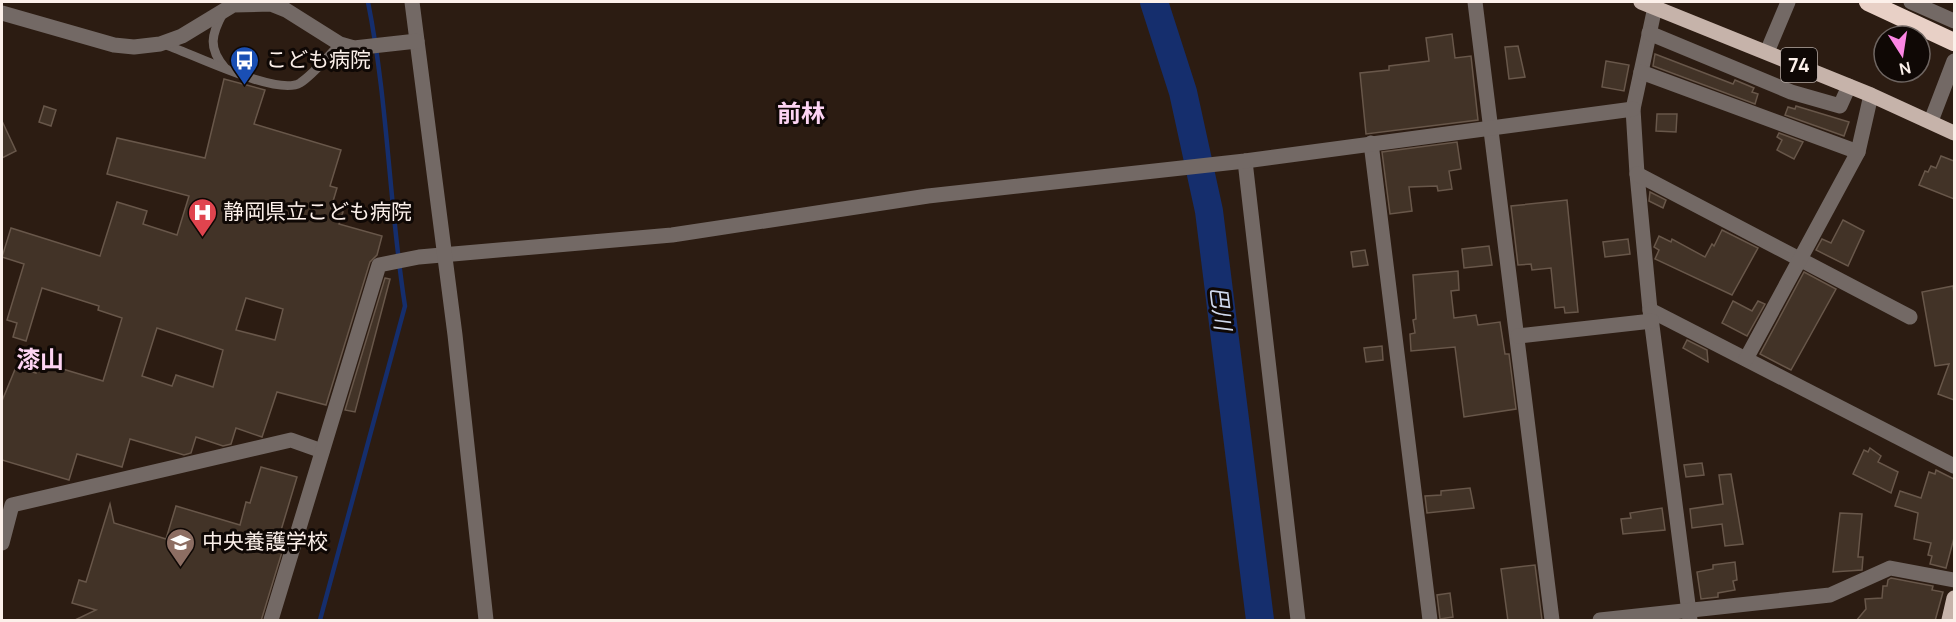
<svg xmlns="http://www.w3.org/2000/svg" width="1956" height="622" font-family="Manrope,'Noto Sans JP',sans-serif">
<rect width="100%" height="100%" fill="#2c1c12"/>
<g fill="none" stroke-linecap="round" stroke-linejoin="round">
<path stroke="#152e6d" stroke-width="4.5" d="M320 620 405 306C389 205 388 102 368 2"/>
<polyline stroke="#152e6d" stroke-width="28" points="1154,2 1183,92 1209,211 1260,620"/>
</g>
<g fill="#423327" stroke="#68574a" stroke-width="1.5" fill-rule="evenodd">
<polygon points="1452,34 1455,58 1471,56 1478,120 1366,134 1360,73 1389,70 1389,66 1429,61 1426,38"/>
<polygon points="1518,46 1525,77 1509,79 1505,47"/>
<polygon points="1655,54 1733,84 1735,80 1754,88 1752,92 1758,94 1755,104 1653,66"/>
<polygon points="1606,61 1629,65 1624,91 1602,87"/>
<path d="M224 79 265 90 254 124 341 150 330 186 337 188 331 208 343 212 339 224 382 236 377 255 370 262 326 405 277 392 262 437 236 428 231 444 223 446 196 437 191 453 184 455 130 439 122 467 77 454 69 480 2 460V401L16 367 36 373 39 362 103 381 122 318 98 310 99 306 42 288 26 341 13 337 17 323 7 320 24 264 2 257 11 228 100 256 117 202 147 211 143 224 177 235 189 196 107 174 117 138 205 158ZM246 298 283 309 275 340 236 330ZM157 328 223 350 213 387 176 375 172 386 142 376Z"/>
<polygon points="44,106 56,110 51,126 39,122"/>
<polygon points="1796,106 1849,122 1844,136 1785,115 1788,107 1795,109"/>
<polygon points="1657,114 1677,114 1676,132 1656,131"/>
<polygon points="2,121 16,151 2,158"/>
<polygon points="1779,133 1803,142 1794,159 1777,150 1782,140 1777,137"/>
<polygon points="1457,142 1461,169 1449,171 1452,189 1438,191 1437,186 1409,187 1412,211 1390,214 1382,152"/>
<polygon points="1941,156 1954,161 1954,199 1919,185 1925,171 1928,172 1931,166 1936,168"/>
<polygon points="1650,192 1666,200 1663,208 1649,201"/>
<polygon points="1567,200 1578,312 1565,313 1564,307 1555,308 1551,268 1532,270 1531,264 1518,265 1511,206"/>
<polygon points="1843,220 1864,231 1848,266 1816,250 1822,239 1831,243"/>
<polygon points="1722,230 1758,248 1732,295 1655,259 1659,250 1654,247 1659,236 1671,242 1672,239 1705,257 1712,244 1714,246"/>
<polygon points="1628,239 1630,254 1605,257 1603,242"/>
<polygon points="1489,246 1492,265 1464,268 1462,249"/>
<polygon points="1365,250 1368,265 1353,267 1351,252"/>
<polygon points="1458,271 1459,290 1451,291 1454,318 1476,315 1478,325 1500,322 1505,354 1509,354 1516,409 1464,417 1455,347 1411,351 1410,334 1415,333 1413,320 1416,319 1413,275"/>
<polygon points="1804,272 1836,289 1791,370 1760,354"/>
<polygon points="385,278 390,279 355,412 345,410"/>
<polygon points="1953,286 1954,294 1954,400 1938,394 1949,364 1935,366 1922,292"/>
<polygon points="1733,301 1752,311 1758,301 1765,304 1747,336 1722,323"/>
<polygon points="1687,340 1707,350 1708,362 1683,348"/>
<polygon points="1382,346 1383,360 1366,362 1364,348"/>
<polygon points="1870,448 1881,456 1878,462 1898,472 1891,493 1853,474 1864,450 1868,452"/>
<polygon points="1702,463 1704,475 1686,477 1684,465"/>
<polygon points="261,467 297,477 279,537 286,539 261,621 73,621 96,610 72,603 79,580 86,582 110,504 114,523 166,539 176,506 240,525 246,502 250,503"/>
<polygon points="1936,470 1954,479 1954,538 1946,568 1930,564 1932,556 1928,555 1931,543 1914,539 1918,513 1895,506 1900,491 1921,498 1929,472 1935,474"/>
<polygon points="1731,474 1743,544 1725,546 1722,524 1692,528 1690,509 1723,504 1719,475"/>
<polygon points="1470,488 1474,508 1427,513 1425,496 1441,495 1441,491"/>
<polygon points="1662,508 1665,530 1623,534 1621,519 1631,518 1630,513"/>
<polygon points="1840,513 1862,514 1858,557 1863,557 1862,570 1833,572"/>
<polygon points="1735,562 1737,580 1733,581 1735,590 1718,593 1718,597 1701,599 1697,572 1713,569 1713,565"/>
<polygon points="1535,565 1542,620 1508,621 1501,569"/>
<polygon points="1891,578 1933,586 1932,590 1943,592 1935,621 1856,621 1866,609 1865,599 1882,598 1883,586 1887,586 1888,580"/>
<polygon points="1450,593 1453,617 1440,619 1437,595"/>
</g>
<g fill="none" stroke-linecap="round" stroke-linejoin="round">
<g stroke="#736965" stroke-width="9">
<path d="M223 13C211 35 208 48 225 68"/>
<path d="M163 44C189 52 277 97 300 83 314 74 328 56 340 44"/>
</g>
<g stroke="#736965" stroke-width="15">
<polyline points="1475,2 1552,620"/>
<polyline points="1911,2 1954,21"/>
<polyline points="1655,7 1633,109 1637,174 1650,310 1690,620"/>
<polyline points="1649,33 1791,92 1840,106 1849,86"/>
<polyline points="1767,52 1788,2"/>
<polyline points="1641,72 1858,152"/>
<polyline points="1931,121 1954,61"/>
<polyline points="1371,143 1430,620"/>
<polyline points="1245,161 1298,620"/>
<polyline points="1637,174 1910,317"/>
<polyline points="1650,310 1954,466"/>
<polyline points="1518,336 1652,321"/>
<polyline points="1746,359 1858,152 1871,95"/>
<polyline points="2,543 12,505 291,440 322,451"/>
<polyline points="271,620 379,265 419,257 672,235 928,196 1245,161 1633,109"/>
<polyline points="1600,620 1830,595 1890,568 1954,580"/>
</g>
<g stroke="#736965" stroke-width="15">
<polyline points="412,2 455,335 486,620"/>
<polyline points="2,13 114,45 134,47 160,44 182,36 233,5 271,4 286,10 340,44 354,48 417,41"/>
</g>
<g stroke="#c6b3aa" stroke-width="15">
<polyline points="1641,2 1871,95 1954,133"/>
<polyline points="1949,620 1954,598"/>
</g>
<polyline stroke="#e8d0c6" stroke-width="18" points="1868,2 1954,42"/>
</g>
<defs>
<symbol id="bus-pin" viewBox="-11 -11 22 30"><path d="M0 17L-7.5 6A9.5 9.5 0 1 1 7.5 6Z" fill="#1a4fb4" stroke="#0f0805"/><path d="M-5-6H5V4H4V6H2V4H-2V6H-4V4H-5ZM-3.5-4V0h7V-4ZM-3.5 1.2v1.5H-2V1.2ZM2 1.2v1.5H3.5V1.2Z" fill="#fff"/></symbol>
<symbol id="hospital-pin" viewBox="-11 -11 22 30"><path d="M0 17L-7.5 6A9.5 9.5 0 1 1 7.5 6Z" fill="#e0444e" stroke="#0f0805"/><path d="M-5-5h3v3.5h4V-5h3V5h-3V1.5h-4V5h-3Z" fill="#fff"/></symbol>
<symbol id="school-pin" viewBox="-11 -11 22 30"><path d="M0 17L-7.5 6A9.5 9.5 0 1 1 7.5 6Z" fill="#8d6e63" stroke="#0f0805"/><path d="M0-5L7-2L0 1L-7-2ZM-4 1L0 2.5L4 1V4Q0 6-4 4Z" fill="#fff"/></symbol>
</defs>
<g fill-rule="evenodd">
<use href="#bus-pin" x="228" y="44" width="33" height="45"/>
<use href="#hospital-pin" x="186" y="196" width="33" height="45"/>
<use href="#school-pin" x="164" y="526" width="33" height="45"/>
</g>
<g text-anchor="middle" stroke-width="6" stroke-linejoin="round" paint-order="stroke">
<rect fill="#0f0805" stroke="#b5aaa5" stroke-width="1.5" x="1781" y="48" width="36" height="34" rx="4.5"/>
<g font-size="20" font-weight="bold" fill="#fcf0ea">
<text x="1799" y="72">74</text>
</g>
<g font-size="21" fill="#fcf0ea" stroke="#0f0805" text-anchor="start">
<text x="266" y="67">こども病院</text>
<text x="223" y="219">静岡県立こども病院</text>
<text x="202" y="549">中央養護学校</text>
</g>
<g font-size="22" font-style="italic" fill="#d0d9ed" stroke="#0f0805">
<text transform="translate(1221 308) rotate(83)" y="8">巴川</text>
</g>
<g font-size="24" font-weight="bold" fill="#fdd4f3" stroke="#0f0805">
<text x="801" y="122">前林</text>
<text x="40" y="368">漆山</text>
</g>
</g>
<rect width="1956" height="622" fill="none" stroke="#fcf0ea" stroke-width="6"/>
<g transform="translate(1902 54) rotate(168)"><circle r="28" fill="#0f0805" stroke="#6e6561" stroke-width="1.5"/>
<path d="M0-4.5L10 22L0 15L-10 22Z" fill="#fc86e4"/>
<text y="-9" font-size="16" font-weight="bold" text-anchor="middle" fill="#fcf0ea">N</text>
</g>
</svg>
